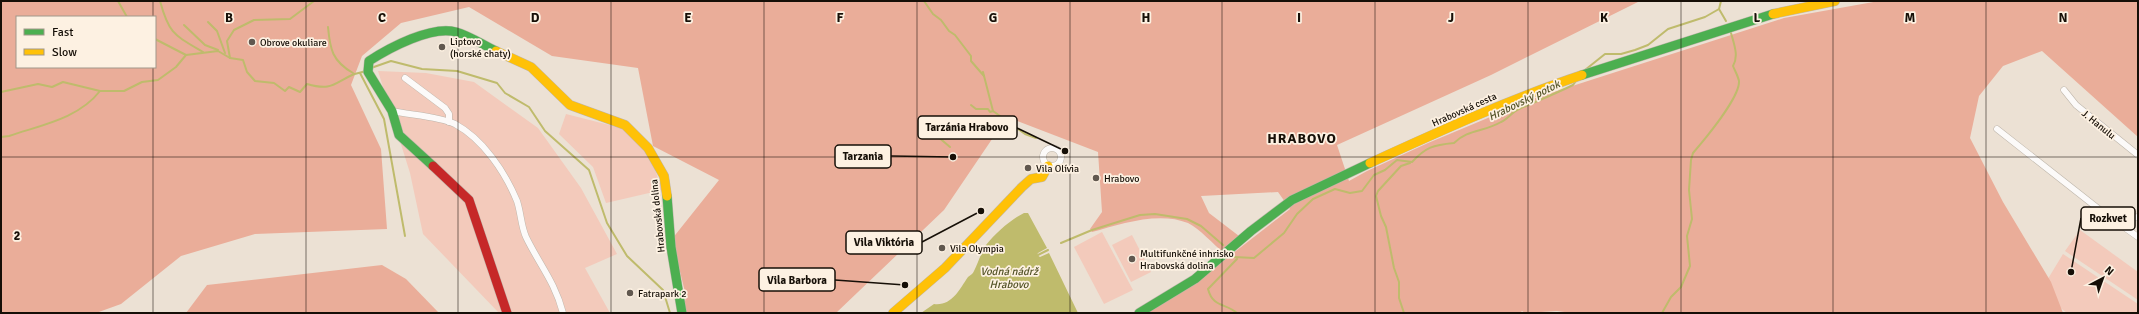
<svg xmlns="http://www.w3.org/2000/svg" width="2139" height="314" font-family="Signika,sans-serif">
<rect width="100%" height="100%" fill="#ece1d4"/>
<g fill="#f3cabb">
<polygon points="378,71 426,73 474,82 538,128 581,188 617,254 585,268 610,313 499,313 423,234 410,173"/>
<polygon points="566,114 625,129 649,152 662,190 606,203 593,167 559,134"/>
<polygon points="2080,230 2138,272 2138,300 2065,251"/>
<polygon points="1102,232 1133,290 1104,304 1074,247"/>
<polygon points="1132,235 1151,272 1131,282 1112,245"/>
<polygon points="2063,254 2138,304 2138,313 2067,313 2040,292"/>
</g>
<g fill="#eaad99" fill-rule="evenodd">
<path d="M1 1H1640L1491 75 1337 145 1349 181 1367 171 1428 143 1538 97 1784 18 1879 1H2138V137L2042 51 2003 66 1979 96 1970 138 2003 202 2051 282 2063 313H1572L1557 311 1525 313 1522 311 1520 313H1145L1187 289 1290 209 1278 192 1201 196 1209 213 1239 236 1224 253C1214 245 1199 228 1188 223 1159 211 1120 224 1092 232L1090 229 1102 212 1098 152 1007 117 944 210 836 313H683L686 296 672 239 719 180 653 146 638 68 552 56 469 7 401 23 362 56 351 85 381 149 387 229 255 234 181 256 121 304 96 313H1ZM17 17H155V67H17Z"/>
<polygon points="382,265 406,279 439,313 186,313 207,285"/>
</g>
<path fill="#bfbb6c" d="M1024 213H1028L1047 248 1038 253 1037 255 1040 257 1049 253 1078 313H921L934 304C952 306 959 290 968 277 970 275 973 274 974 271 978 263 981 253 986 245 996 233 1010 220 1024 213Z"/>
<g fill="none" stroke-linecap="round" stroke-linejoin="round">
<g stroke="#bfbb6c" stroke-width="2">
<polyline points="118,1 127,17"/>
<path d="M160 1C169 34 174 35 203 52"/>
<polyline points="924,1 933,14 941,20 949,31 955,35 971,56 971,61 984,76"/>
<polyline points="1719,9 1726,21"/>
<polyline points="208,22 217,31 225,53"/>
<polyline points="184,25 205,45 218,50"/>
<path d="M328 27C330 49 332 61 353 73"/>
<polyline points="155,39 186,55"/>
<polyline points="230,58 227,41 234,30 254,20 290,19 314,1"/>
<polyline points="371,68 391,61 422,69 457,71 497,83 505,93 529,107 545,131 589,170 607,223 627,256 663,290 670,313"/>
<polyline points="1585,70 1605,54 1621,54 1635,50 1648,45 1668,29 1705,17 1719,9 1721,1"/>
<polyline points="983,72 993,111 1025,134 1036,138"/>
<polyline points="360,73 384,119 405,236"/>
<polyline points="1,92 38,84 52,87 63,82 100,91"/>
<polyline points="971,105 976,109 988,109 990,112 993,111"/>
<polyline points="924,125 950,147"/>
<path d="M1 137 9 136C41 125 78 119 100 91H124L142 82 158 80 176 67 186 55 218 51 230 58 243 60 247 72 255 81 274 83 285 91 289 87 300 92 307 84C331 91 333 84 352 75 356 73 361 73 365 71"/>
<polyline points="1061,243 1092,230 1140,215 1155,214 1187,219 1201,226 1223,245"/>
<polyline points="1036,256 1048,250"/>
<path d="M1234 257 1254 258 1284 233 1297 214 1313 199 1335 189 1350 193 1362 191 1374 175 1385 170 1397 160 1412 162C1426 147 1433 145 1454 143 1468 129 1484 132 1501 122 1508 119 1512 112 1519 109 1537 101 1555 94 1573 85L1576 81"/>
<path d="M1237 259 1208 289C1213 308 1226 303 1237 313"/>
<polyline points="1404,313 1399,298 1399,282 1394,268 1386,227 1381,216 1376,196 1378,191 1401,166 1410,163"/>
<path d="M1662 313 1671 297 1681 287 1690 266 1687 236 1692 219 1689 190 1691 160 1693 153C1705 139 1740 97 1739 81 1738 76 1735 71 1733 66 1739 56 1734 44 1731 33"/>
</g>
<defs>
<g id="street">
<polyline points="405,78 445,108 449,114 449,122"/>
<polyline points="2064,90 2076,105 2138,155"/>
<path d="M392 111C410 115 439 116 455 124 483 139 505 172 517 201 521 213 521 226 526 237 539 264 555 282 563 313"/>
<polyline points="1997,129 2100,210 2138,237"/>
<circle cx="1052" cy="157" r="9"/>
<polyline points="2116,221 2138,217"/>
</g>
<g id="fast">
<polyline points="1582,75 1773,14"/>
<path d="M433 166 399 135 392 111 368 72 369 61C389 48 432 25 456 32 470 36 483 45 496 51"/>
<polyline points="667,196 671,247 682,313"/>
<polyline points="1139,313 1195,279 1251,231 1292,200 1370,163"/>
</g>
<g id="slow">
<polyline points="1773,14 1835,1"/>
<polyline points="496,51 531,67 570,105 625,125 648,148 664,176 667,196"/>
<path d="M1370 163C1440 131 1510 99 1582 75"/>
<polyline points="893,313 945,268 1022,187 1031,179 1042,177 1048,166"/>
</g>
<polyline id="jam" points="433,166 469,200 507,313"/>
</defs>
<use href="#street" stroke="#beb6ab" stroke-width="7"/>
<use href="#fast" stroke="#beb6ab" stroke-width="10"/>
<use href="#slow" stroke="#beb6ab" stroke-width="10"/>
<use href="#jam" stroke="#beb6ab" stroke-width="10"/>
<use href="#street" stroke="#fcfaf9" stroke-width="6"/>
<use href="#fast" stroke="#4caf50" stroke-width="9"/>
<use href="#slow" stroke="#ffc107" stroke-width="9"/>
<use href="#jam" stroke="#c62828" stroke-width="9"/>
</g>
<path fill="none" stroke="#160f07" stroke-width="1" stroke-opacity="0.55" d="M153 1V17M306 1V313M458 1V313M611 1V313M764 1V313M917 1V313M1070 1V313M1222 1V313M1375 1V313M1528 1V313M1681 1V313M1833 1V313M1986 1V313M153 67V313M1 157H2138"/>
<g fill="#61584f" stroke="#fdf1e2" stroke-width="1.5">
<circle cx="252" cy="42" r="4"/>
<circle cx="442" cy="47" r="4"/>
<circle cx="1028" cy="168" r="4"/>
<circle cx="1096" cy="178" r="4"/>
<circle cx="942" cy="248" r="4"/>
<circle cx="1132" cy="259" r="4"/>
<circle cx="630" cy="293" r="4"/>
</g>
<g text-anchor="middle" stroke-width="3.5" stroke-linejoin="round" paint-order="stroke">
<g font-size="10" fill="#160f07" stroke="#fdf1e2" text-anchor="start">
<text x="450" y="45">Liptovo<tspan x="450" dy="12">(horské chaty)</tspan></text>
<text x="260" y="46">Obrove okuliare</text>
<text x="1036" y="172">Vila Olívia</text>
<text x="1104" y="182">Hrabovo</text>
<text x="950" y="252">Vila Olympia</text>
<text x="1140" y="257">Multifunkčné inhrisko<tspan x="1140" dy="12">Hrabovská dolina</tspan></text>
<text x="638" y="297">Fatrapark 2</text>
</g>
<g font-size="10" fill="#160f07" stroke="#fdf1e2">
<text transform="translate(1464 109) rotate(-24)" y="4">Hrabovská cesta</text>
<text transform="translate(2099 124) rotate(39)" y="4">J. Hanulu</text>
<text transform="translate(657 216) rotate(-96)" y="4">Hrabovská dolina</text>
</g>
<g font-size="11" font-style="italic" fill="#525226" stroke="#fdf1e2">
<text transform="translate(1524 100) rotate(-26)" y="4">Hrabovský potok</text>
<text x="1009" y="275">Vodná nádrž<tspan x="1009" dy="13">Hrabovo</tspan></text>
</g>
<g font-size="14" font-weight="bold" letter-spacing="1" fill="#160f07" stroke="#fdf1e2">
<text x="1302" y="143">HRABOVO</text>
</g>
</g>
<g font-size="13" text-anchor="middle" font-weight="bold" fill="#160f07" stroke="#fdf1e2" stroke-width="3.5" stroke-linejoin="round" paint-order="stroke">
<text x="229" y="22">B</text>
<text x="382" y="22">C</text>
<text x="535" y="22">D</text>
<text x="688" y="22">E</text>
<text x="840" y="22">F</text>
<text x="993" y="22">G</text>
<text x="1146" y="22">H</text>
<text x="1299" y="22">I</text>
<text x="1451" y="22">J</text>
<text x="1604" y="22">K</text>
<text x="1757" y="22">L</text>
<text x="1910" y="22">M</text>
<text x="2063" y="22">N</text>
<text x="17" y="240">2</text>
</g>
<path fill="none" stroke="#160f07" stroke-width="1.5" d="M1065 151L1017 128M953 157L891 156M2071 272L2081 218M981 211L922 242M905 285L835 280"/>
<g fill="#160f07" stroke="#fdf1e2" stroke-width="1.5">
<circle cx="1065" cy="151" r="4"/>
<circle cx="953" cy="157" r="4"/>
<circle cx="2071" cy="272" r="4"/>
<circle cx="981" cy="211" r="4"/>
<circle cx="905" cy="285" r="4"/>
</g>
<g fill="#fdf1e2" stroke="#160f07" stroke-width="1.5">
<rect x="918" y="116" width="99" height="23" rx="4"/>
<rect x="835" y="145" width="56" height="23" rx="4"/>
<rect x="2081" y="207" width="54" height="23" rx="4"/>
<rect x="846" y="231" width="76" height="23" rx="4"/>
<rect x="759" y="268" width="76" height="23" rx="4"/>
</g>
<g font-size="11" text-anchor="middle" font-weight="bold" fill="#160f07">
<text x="967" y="131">Tarzánia Hrabovo</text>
<text x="863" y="160">Tarzania</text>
<text x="2108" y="222">Rozkvet</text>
<text x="884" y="246">Vila Viktória</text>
<text x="797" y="284">Vila Barbora</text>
</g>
<rect width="2139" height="314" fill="none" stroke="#160f07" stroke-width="4"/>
<rect x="16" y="16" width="140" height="52" fill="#fdf1e2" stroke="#a1978a"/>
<rect x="24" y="29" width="20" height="6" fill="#4caf50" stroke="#a1978a"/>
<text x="52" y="36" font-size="12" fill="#160f07">Fast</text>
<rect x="24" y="49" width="20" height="6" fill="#ffc107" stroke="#a1978a"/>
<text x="52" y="56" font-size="12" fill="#160f07">Slow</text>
<g transform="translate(2103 278) rotate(41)" stroke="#fdf1e2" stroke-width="3" paint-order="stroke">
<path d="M0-3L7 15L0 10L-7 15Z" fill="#160f07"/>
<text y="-6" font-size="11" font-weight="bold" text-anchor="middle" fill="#160f07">N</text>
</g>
</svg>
